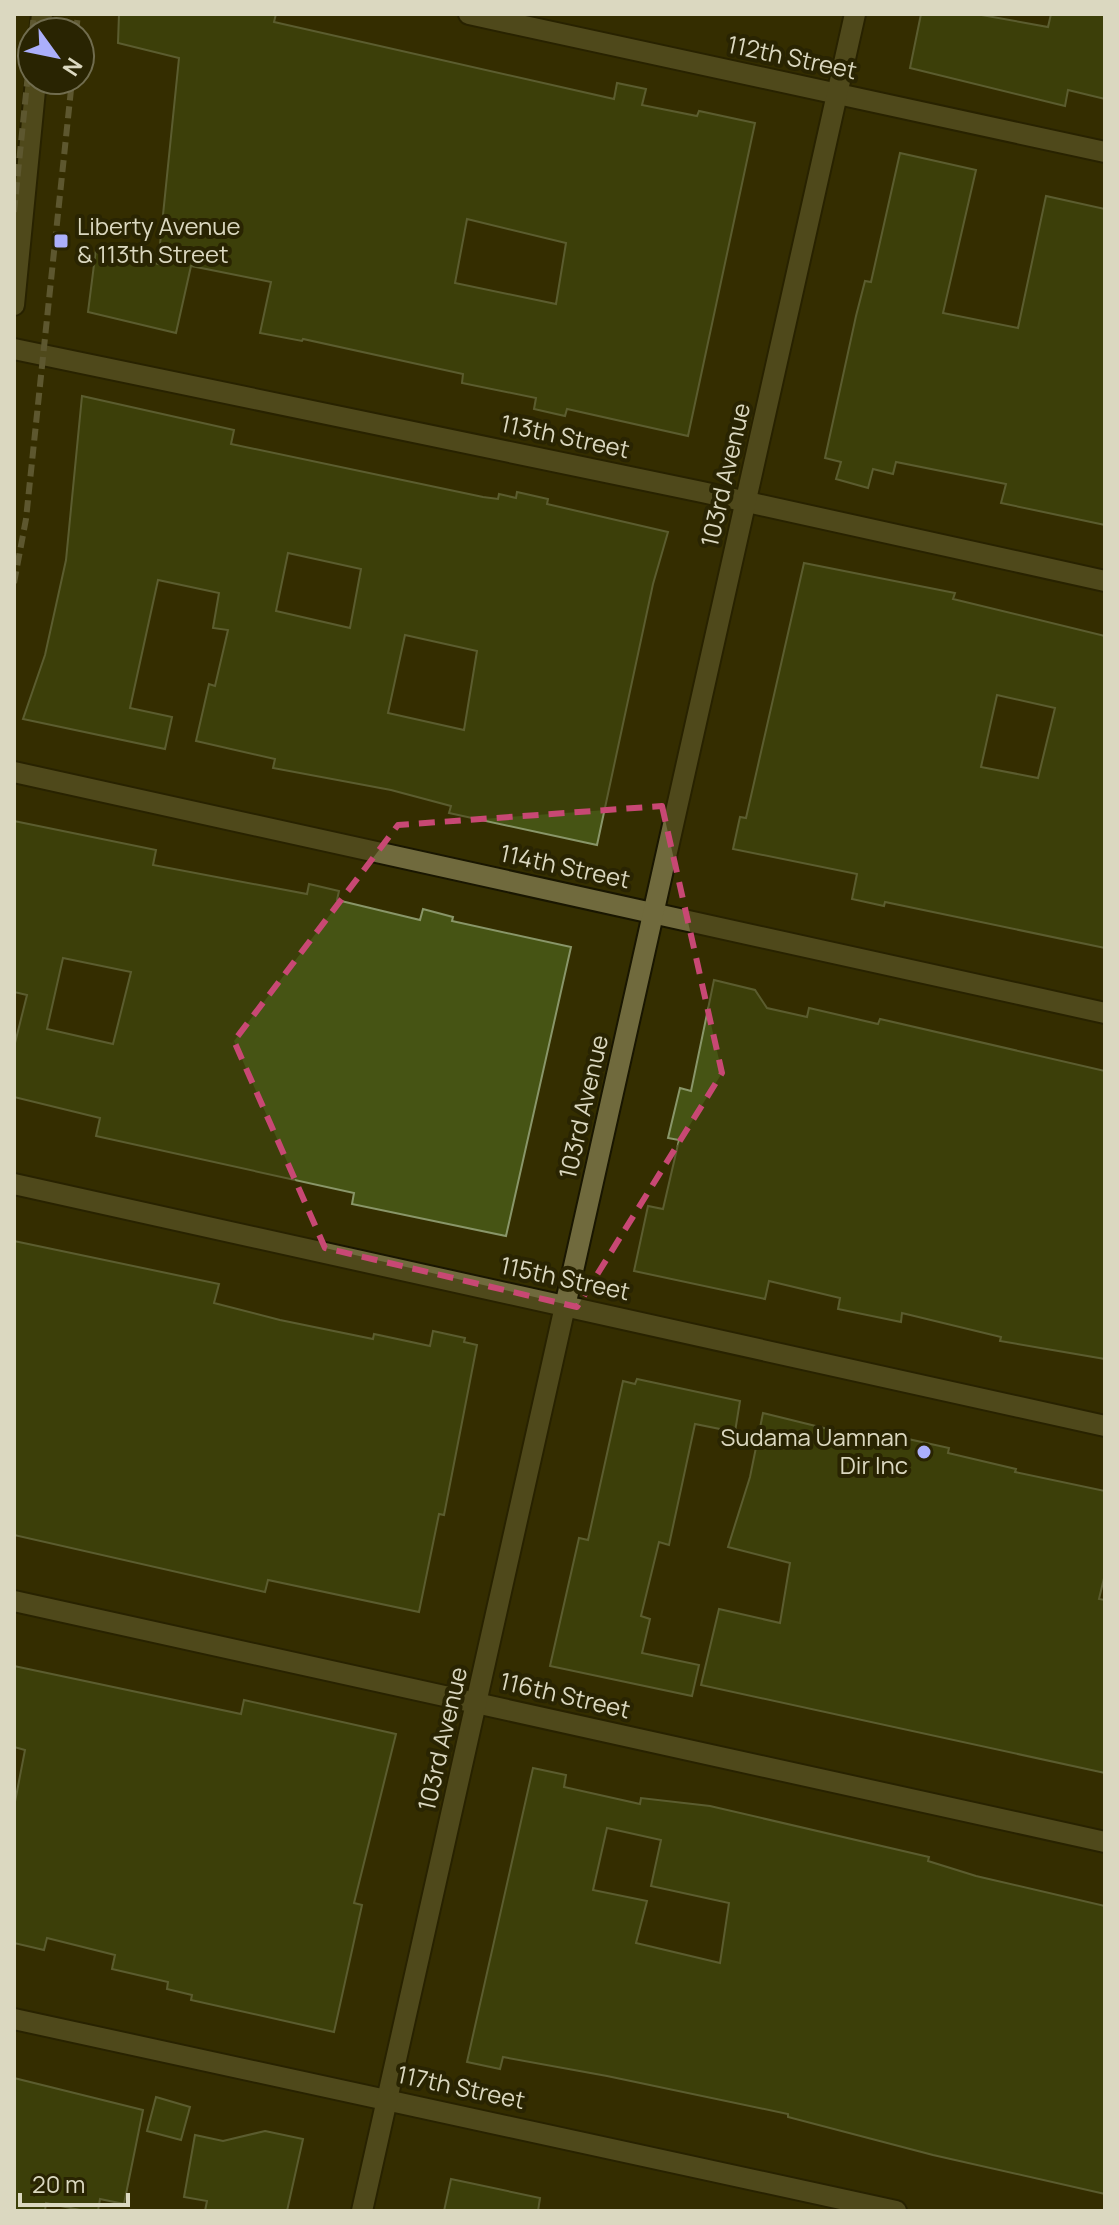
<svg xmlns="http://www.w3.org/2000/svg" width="1119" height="2225" font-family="Manrope,sans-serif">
<rect width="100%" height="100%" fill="#342e00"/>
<g fill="#465414" stroke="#899669" stroke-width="2" fill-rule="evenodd">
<path d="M119 14H276L274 22 614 99 617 83 646 89 642 105 697 116 699 111 755 123 688 436 567 409 565 416 534 409 536 398 462 383 463 374 303 339 302 341 260 333 271 282 191 266 176 333 88 312 96 249 158 264 179 58 118 43ZM467 219 566 243 556 304 455 283Z"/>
<polygon points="921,14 976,14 1048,27 1051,14 1105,14 1105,99 1068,90 1065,106 910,68"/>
<polygon points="900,153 976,170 943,313 1018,328 1046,196 1105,209 1105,525 1001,503 1006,484 896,462 893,474 873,469 868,488 836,479 841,462 825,458 856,316 865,281 871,282"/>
<path d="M82 396 234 430 231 444 483 497 498 499 499 494 516 498 517 492 548 499 547 504 668 532 653 584 597 845 449 813 451 806 391 790 273 768 275 759 196 741 209 684 215 686 228 630 213 628 219 593 158 580 130 708 172 717 165 749 23 719 45 655 66 560ZM288 553 361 569 350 628 276 611ZM405 635 477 651 464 730 388 713Z"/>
<path d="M804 563 955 593 953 599 1105 636V948L885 902 884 906 852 899 857 874 733 849 740 817 746 818ZM997 695 1055 708 1038 778 981 767Z"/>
<path d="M14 821 156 850 153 865 307 894 309 884 339 891 337 900 420 920 423 909 453 917 452 921 571 947 506 1236 352 1204 354 1193 96 1136 100 1118 14 1097V1047L27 995 14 992ZM63 958 131 972 113 1044 47 1029Z"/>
<polygon points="714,980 755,990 767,1008 807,1017 809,1008 878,1024 880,1019 1105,1071 1105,1359 1000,1341 1001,1337 902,1313 901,1322 838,1309 840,1298 769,1281 765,1299 634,1271 648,1206 663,1209 679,1140 668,1138 680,1088 691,1091"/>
<polygon points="14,1241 219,1284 214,1303 280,1320 373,1339 374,1334 430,1346 433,1331 465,1338 464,1342 477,1345 444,1515 439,1514 419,1612 268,1580 265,1592 14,1535"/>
<polygon points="637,1379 740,1401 735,1432 695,1424 669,1545 659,1542 641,1616 650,1619 642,1653 699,1665 692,1696 550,1666 579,1538 588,1540 623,1381 635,1384"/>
<polygon points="763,1413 897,1446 899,1437 949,1448 948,1453 1016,1469 1015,1472 1105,1491 1105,1574 1099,1599 1105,1600 1105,1773 701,1685 719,1609 780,1623 790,1563 728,1547 750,1477"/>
<polygon points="14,1666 241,1714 244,1700 396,1734 354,1903 362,1905 334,2032 191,2000 192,1995 167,1989 168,1982 112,1969 115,1955 47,1938 44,1950 14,1943 14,1807 25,1750 14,1747"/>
<path d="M533 1768 566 1775 564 1787 640 1804 641 1798 710 1806 929 1857 928 1861 976 1876 1105 1906V2194L933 2155 788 2117V2114L607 2076 503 2057 500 2069 467 2062ZM607 1828 661 1840 651 1886 729 1903 720 1963 636 1943 647 1901 593 1890Z"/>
<polygon points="14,2078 143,2110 124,2204 100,2199 98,2211 85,2211 46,2203 45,2211 14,2211"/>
<polygon points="156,2097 190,2107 181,2140 147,2131"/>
<polygon points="265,2131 303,2139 287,2211 205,2211 207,2201 184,2197 195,2135 223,2141"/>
<polygon points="451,2179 540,2198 538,2211 444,2211"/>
</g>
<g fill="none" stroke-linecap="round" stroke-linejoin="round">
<defs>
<g id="minor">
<polyline points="469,14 1105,152"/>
<polyline points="14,349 702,492 1105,581"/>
<polyline points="14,772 1105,1013"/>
<polyline points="14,1184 1105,1426"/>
<polyline points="14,1601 1105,1842"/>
<polyline points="14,2019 896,2211"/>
<polyline points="362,2211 855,14"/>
</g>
<g id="tertiary">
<polyline points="40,32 42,14"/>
<polyline points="14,305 36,80"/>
</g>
</defs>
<use href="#minor" stroke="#191601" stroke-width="24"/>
<use href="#tertiary" stroke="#191601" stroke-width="24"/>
<use href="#minor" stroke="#706a3d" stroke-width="20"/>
<use href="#tertiary" stroke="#706a3d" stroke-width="20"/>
<g stroke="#8e8a68" stroke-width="6" stroke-dasharray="12 6" stroke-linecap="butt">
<polyline points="32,32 34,14"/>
<polyline points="76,32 78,14"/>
<polyline points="14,212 32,34"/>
<polyline points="14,583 26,519 72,80"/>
</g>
</g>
<path d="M0 0H1119V2225H0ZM662 806 722 1073 577 1307 325 1248 234 1041 398 825Z" fill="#342e00" fill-opacity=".55" fill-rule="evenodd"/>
<path fill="none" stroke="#c84874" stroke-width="6" stroke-dasharray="16 10" stroke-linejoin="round" d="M662 806 722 1073 577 1307 325 1248 234 1041 398 825Z"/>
<g fill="#abaffb" stroke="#292402" stroke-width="3">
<rect x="53" y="233" width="16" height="16" rx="4"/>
<circle cx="924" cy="1452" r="8"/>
</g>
<g text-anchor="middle" stroke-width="8" stroke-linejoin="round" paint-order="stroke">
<g font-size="24" fill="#dbd8c0" stroke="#292402">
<text transform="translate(792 58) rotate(12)" y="8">112th Street</text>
<text transform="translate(565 437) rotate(12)" y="8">113th Street</text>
<text transform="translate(726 475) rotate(-77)" y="8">103rd Avenue</text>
<text transform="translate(565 867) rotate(12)" y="8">114th Street</text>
<text transform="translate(584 1107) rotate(-77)" y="8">103rd Avenue</text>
<text transform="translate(565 1279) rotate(12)" y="8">115th Street</text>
<text transform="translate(565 1696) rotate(13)" y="8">116th Street</text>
<text transform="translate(443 1739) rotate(-77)" y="8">103rd Avenue</text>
<text transform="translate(461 2088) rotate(12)" y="8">117th Street</text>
</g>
<g font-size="24" fill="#dbd8c0" stroke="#292402" text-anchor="start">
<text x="77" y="235">Liberty Avenue<tspan x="77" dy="28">&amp; 113th Street</tspan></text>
<text x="908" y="1446" text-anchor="end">Sudama Uamnan<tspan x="908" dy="28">Dir Inc</tspan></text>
</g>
</g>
<rect width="1119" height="2225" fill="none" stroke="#dbd8c0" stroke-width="32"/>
<g transform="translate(56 56) rotate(123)"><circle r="38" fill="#292402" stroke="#706c4e" stroke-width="2"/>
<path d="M0-6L14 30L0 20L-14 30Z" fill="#abaffb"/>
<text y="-12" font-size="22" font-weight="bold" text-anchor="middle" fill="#dbd8c0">N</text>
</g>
<path d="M20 2193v12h108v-12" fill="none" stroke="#dbd8c0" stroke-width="4"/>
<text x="32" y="2193" font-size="24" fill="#dbd8c0" stroke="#292402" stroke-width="6" paint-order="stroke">20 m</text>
</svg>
